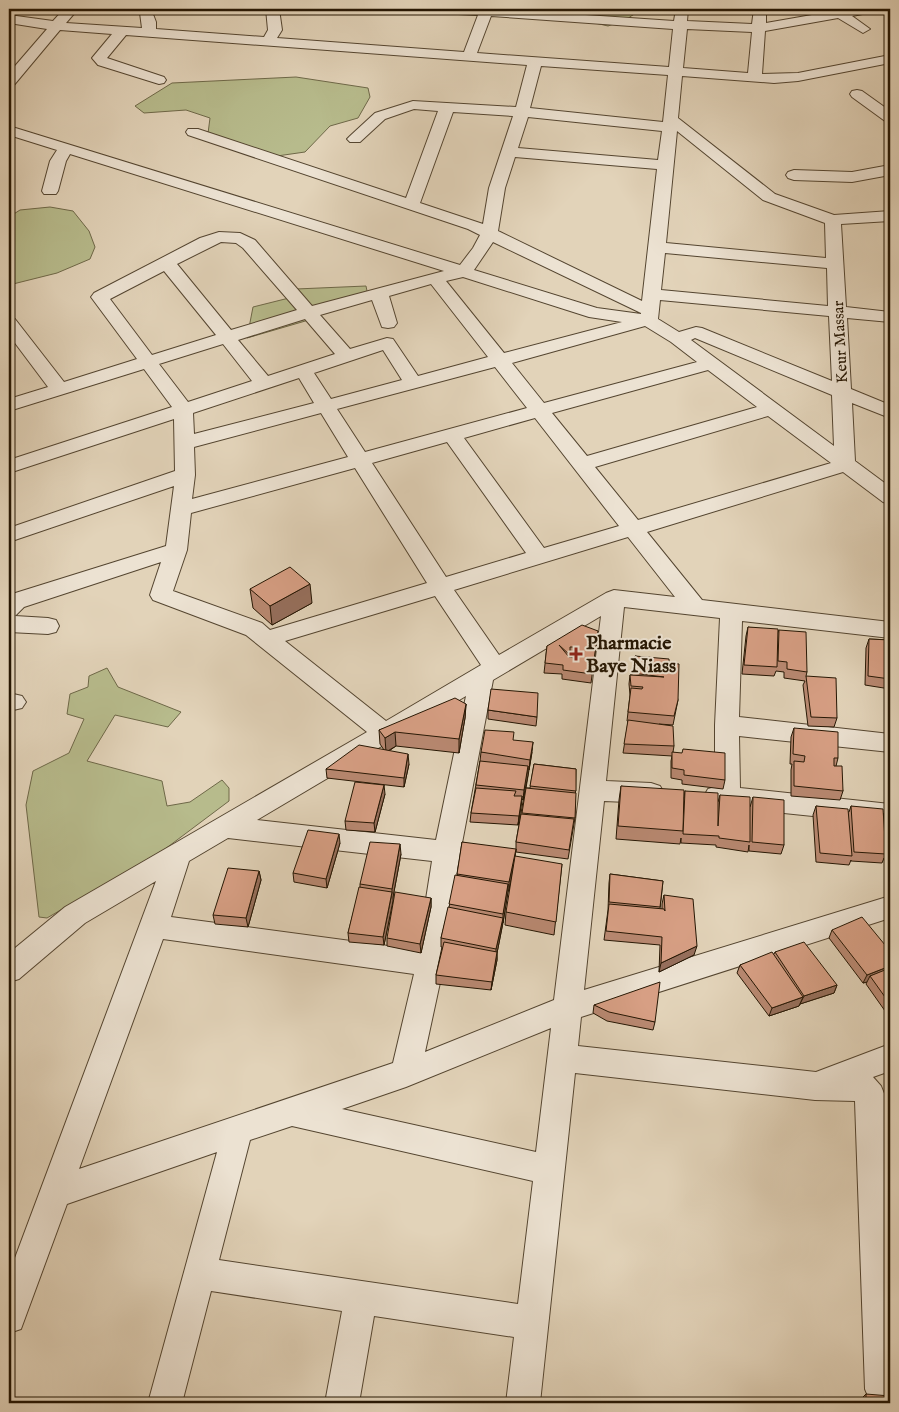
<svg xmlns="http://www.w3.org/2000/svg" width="899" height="1412" font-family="'IM FELL English',serif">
<rect width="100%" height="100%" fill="#e2d3b9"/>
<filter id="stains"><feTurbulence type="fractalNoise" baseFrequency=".004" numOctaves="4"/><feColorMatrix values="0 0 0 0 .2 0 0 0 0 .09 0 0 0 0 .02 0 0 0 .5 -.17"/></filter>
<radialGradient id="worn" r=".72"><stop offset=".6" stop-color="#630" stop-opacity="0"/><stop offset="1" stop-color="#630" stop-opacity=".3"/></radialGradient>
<g fill="#b7bb8c" stroke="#6e6848">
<polygon points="587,9 629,9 636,13 625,20 608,26 582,20 561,21 555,17 587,16"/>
<polygon points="296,77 368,88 370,97 358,118 330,126 305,152 270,157 207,141 210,118 186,110 144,113 135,106 172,83"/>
<polygon points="50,207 73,211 89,231 95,247 90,259 57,273 9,285 9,217 20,210"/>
<polygon points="366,286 368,296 332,302 319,317 247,338 253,307 297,296 296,289"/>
<polygon points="107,668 118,687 181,712 168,727 115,715 87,761 162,781 167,806 190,802 222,780 229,788 229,801 165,849 47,918 39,917 26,805 33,771 69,753 84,719 67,714 70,694 88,687 89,676"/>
</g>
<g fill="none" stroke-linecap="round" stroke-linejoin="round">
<defs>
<g id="minor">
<path d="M64 9H78L66 23 142 28 140 13 136 9H151L156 22V29L264 37 268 30 266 9H279L282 30 277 38 464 52 478 15 438 13 433 12 432 9H496L543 12 545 9H557L556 13 674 21 676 9H688L687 21 752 24 754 9H766V23L829 12 828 9H875L873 12 852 16 870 29 863 33 838 18 765 31 762 74 798 73 890 55V63L798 81 774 83 682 76 678 118 775 194 834 215 890 211V221L841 224 846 307 890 312V322L847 318 851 389 890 405V418L852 403 855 461 890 487V504L883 502 843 472 647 532 702 600 890 622V638L742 621 739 717 890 734V752L739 736 740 788 890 804V824L717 806 708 803 704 796 708 789 715 787V725L720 618 624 607 606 781 651 783 660 786 664 793 660 800 651 803 604 801 584 990 890 896V918L581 1017 578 1046 816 1072 890 1044V1071L873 1077 881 1086 885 1096 890 1206V1403H875L870 1401 865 1389 855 1101 815 1100 575 1073 540 1403H506L514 1337 374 1316 359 1403H325L342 1311 211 1291 182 1403H148L217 1152 67 1204 21 1329 9 1333V1274L156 881 85 923 19 979 9 982V953L65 907 367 732 246 635 153 600 150 595 161 562 24 607 15 616 48 618 56 620 59 626 56 632 48 634 9 632V595L166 546 174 486 9 542V528L175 471 174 419 9 473V460L172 407 144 369 9 411V399L48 387 9 335V318L15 319 64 382 137 359 91 297 94 293 200 238 219 232 240 233 255 240 312 306 444 271 70 154 66 161 58 191 56 194H44L42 191 50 161 57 150 9 135V126L460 265 473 248 480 235 468 229 188 135 186 132 188 129H198L406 198 438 111 414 109 385 119 360 142H350L347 139 350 136 375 113 413 101 516 107 527 65 126 35 107 58 164 77 166 80 164 83 159 84 98 65 92 58 112 34 60 30 14 85 9 86V73L47 29 9 23V15L53 21ZM491 16 673 29 669 67 477 53ZM687 29 752 32 748 73 683 68ZM541 66 668 75 663 122 530 108ZM453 112 513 116 489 188 483 224 420 203ZM528 117 662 131 658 160 518 148ZM677 131 763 200 825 223 826 258 666 243ZM515 157 657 169 642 301 498 231 505 188ZM221 242 236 243 243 248 297 310 231 330 177 264ZM493 242 641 313V314L597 308 474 270ZM665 253 827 268 828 306 661 290ZM164 271 216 335 152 355 110 299ZM463 277 589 317 622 322 504 353 446 281ZM431 284 488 357 418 376 393 339 387 338 350 349 320 315 372 300 382 327 388 328 394 327 397 323 389 296ZM660 300 829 316 832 381 702 328 696 327 679 332 658 319ZM305 319 335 354 268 376 238 340ZM645 326 671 342 697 362 544 403 512 363ZM695 338 832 395 834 446 691 340ZM223 344 252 381 188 402 159 364ZM383 350 402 380 331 399 314 373ZM495 367 527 408 365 452 337 409ZM708 370 757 407 587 456 552 413ZM299 378 314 403 194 434 193 413ZM321 413 348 457 192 499 195 475 194 447ZM768 416 831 463 638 520 595 467ZM535 418 619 526 544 548 464 438ZM447 442 526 553 446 577 372 463ZM355 468 427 583 270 630 262 623 173 591 187 550 191 513ZM628 537 675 597 614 590 606 593 499 655 454 590ZM435 596 481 665 386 721 285 641ZM601 616 554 1000 425 1052 444 964 458 864 470 862 474 854 470 846 462 843 493 680ZM466 696 436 840 257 820ZM228 838 432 861 418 950 171 917 189 861ZM163 939 414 974 393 1063 79 1169ZM551 1028 536 1152 342 1109 406 1087ZM292 1126 533 1181 518 1304 219 1260 250 1140Z"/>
<polygon points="857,90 862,91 890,111 890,122 885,121 852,97 850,94 852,91"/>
<polygon points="890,165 890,175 852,182 794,180 788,178 786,175 788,172 794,170 852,172"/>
<polygon points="9,693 22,696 26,702 22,708 9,711"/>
</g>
</defs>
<use href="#minor" stroke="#544530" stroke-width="2"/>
<use href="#minor" fill="#ece2d2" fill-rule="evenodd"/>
</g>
<g fill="#b98972" stroke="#251603">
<polygon points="250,589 312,603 272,625 253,608"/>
<polygon points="748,627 777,634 779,630 807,672 806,676 837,718 834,727 808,726 803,685 805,681 784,678 784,672 776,671 774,676 742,674 746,636"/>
<polygon points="598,631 591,683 562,679 562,674 544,673 547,646"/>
<polygon points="869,639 890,640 890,689 865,685 866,648"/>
<polygon points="635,656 669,663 678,700 673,725 659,724 674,746 673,752 725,780 723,789 682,784 682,780 671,778 671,761 672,756 623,753 628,722 627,721 630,695 629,684 630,675 632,675"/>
<polygon points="466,704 465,718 459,753 396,746 389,751 409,764 404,787 327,778 326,769 384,750 380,744 379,730"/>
<polygon points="488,710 537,717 536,726 488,719"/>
<polygon points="794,728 838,758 836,766 843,791 840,800 791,796 791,770 792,764 790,764 791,737"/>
<polygon points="481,752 532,752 526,788 530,788 534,764 576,769 575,818 568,859 516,852 516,842 525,790 523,800 522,799 518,825 470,822 471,813 480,761"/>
<polygon points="621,786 684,798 685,791 718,802 720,795 750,807 753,797 784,845 781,854 749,851 749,845 748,852 716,847 716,845 681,843 681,838 680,844 616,839 619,800"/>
<polygon points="385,794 375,832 346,830 345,821"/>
<polygon points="816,806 849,812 851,806 883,816 884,813 890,814 890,866 885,866 884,858 882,863 851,861 851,860 849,865 816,862 813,815"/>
<polygon points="462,842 515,858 509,891 508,891 503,923 497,953 497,960 491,990 436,984 436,975 442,947 441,947 441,938 457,876"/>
<polygon points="340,843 327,888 294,882 293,873"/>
<polygon points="401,854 393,897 393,901 384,945 349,942 348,933 360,887 360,884"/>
<polygon points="562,864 554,935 505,925 506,912"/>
<polygon points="259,871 261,880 248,927 215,924 213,915"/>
<polygon points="610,874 663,881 660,909 662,909 662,904 664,895 694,955 659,972 660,945 604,940 608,910 609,883"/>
<polygon points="431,898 431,907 421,953 387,946 387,938"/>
<polygon points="832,930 890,951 890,1018 866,984 867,982 863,983 829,938"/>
<polygon points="775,952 837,985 834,993 800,1004 799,1006 769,1016 737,973 740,965 774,954"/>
<polygon points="594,1005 655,1022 653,1030 607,1021 593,1013"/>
<polygon points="890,1041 890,1088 886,1088 885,1050 889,1042"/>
<polygon points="866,1394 890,1403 862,1403 861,1399"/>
</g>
<g fill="#966f5c" stroke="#251603">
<polygon points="310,584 312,603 272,625 270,606"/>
<polygon points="466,704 465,718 459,753 459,739"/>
<polygon points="395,732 396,746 386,752 385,738"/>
<polygon points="533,742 532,752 529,770 530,760"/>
<polygon points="408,754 409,764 404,787 404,778"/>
<polygon points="528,766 528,775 523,800 524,790"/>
<polygon points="384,785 385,794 375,832 374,823"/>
<polygon points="522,796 521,806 518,825 519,816"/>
<polygon points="339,834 340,843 327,888 326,879"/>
<polygon points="400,844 401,854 393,897 393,901 384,945 383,937 392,893 392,889"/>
<polygon points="516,849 515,858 509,891 509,882"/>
<polygon points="259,871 261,880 248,927 246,918"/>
<polygon points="508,884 508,892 503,923 503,914"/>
<polygon points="431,898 431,907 421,953 420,944"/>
<polygon points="503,918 502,927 497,953 497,960 491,990 492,982 496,958 496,949"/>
<polygon points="697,946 694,955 659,972 661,963"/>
<polygon points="890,966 890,973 870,976 867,982 863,983 867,975"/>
<polygon points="837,985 834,993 800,1004 804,996"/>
<polygon points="803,997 799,1006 769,1016 772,1008"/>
</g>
<g fill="#d79f84" stroke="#251603" fill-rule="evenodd">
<polygon points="290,567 310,584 270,606 250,589"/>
<path d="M582 625 598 631 592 674 563 670V665L545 663 547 646ZM559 645 570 655V647H577L575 658 569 657Z"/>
<polygon points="748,627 778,629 777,667 744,665"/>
<polygon points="779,630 806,632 807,672 787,669 787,662 778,661"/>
<polygon points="869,639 890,640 890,679 868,676"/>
<polygon points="635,656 669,659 669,663 679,664 678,700 674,716 628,712 631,688 642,689 643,687 631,686 630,675 664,677 632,673"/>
<polygon points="806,676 836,678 837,718 811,717"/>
<polygon points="491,689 538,693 537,717 488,710"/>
<polygon points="455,698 466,704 459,739 395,732 385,738 379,730"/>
<polygon points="628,720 673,726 674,746 624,744"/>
<polygon points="794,728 838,732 838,758 834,758 834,766 842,766 843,791 794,786 794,761 804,762 805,756 793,754"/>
<polygon points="485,730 514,732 513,740 533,742 530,760 481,752"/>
<polygon points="359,745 408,754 404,778 326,769"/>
<polygon points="683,749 725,753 725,780 684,775 684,770 672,768 672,752 682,753"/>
<polygon points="480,761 528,766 524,790 476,785"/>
<polygon points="534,764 576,769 576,791 530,786"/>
<polygon points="355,782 384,785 374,823 345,821"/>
<polygon points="621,786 684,790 683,831 618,826"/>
<polygon points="476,788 516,791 514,796 522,796 519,816 471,813"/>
<polygon points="526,788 576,793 575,818 522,813"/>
<polygon points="685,791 718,793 718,826 720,795 750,797 750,842 719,838 719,836 683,834"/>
<polygon points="753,797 784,800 784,845 752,842"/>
<polygon points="816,806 848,809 852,856 820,853"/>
<polygon points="851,806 883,809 886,854 854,852"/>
<polygon points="884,813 890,814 890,857 889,857"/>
<polygon points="521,814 574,819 569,850 516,842"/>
<polygon points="308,830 339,834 326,879 293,873"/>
<polygon points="370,842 400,844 392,889 360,884"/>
<polygon points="462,842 516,849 509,882 457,874"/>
<polygon points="515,856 562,864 556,922 506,912"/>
<polygon points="228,868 259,871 246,918 213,915"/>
<polygon points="610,874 663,881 660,907 609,902"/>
<polygon points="455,875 508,884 503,914 449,904"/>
<polygon points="359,887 392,892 383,937 348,933"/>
<polygon points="395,892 431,898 420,944 387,938"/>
<polygon points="664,895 693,899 697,946 661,963 662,937 606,931 609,904 664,909 665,911"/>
<polygon points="448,907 503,918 496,949 441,938"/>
<polygon points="862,917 890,951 890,966 867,975 832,930"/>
<polygon points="444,942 497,952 492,982 436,975"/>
<polygon points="804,942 837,985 804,996 775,952"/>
<polygon points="772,952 803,997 772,1008 740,965"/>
<polygon points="890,968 890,1004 870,976"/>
<polygon points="660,982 655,1022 609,1012 594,1005"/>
<polygon points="890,1041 890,1068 889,1042"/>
<polygon points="866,1394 890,1396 890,1403 866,1403"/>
</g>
<path fill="#8f2418" stroke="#ece2d2" stroke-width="2" d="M573.5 646.5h5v5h5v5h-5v5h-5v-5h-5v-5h5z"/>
<g text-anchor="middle" stroke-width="4" stroke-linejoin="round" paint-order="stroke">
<g font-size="16" fill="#251603" stroke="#ece2d2">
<text transform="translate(839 342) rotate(-93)" y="6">Keur Massar</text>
</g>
<g font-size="20" font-weight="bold" fill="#251603" stroke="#ece2d2" text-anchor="start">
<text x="586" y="649">Pharmacie<tspan x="586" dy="23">Baye Niass</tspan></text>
</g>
</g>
<rect width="899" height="1412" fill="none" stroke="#e2d3b9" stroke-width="30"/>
<rect x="10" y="10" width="879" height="1392" fill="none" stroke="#251603" stroke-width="2.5"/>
<rect x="15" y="15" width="869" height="1382" fill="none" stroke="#251603"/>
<rect width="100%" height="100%" filter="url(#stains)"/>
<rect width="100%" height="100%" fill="url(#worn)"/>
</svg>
